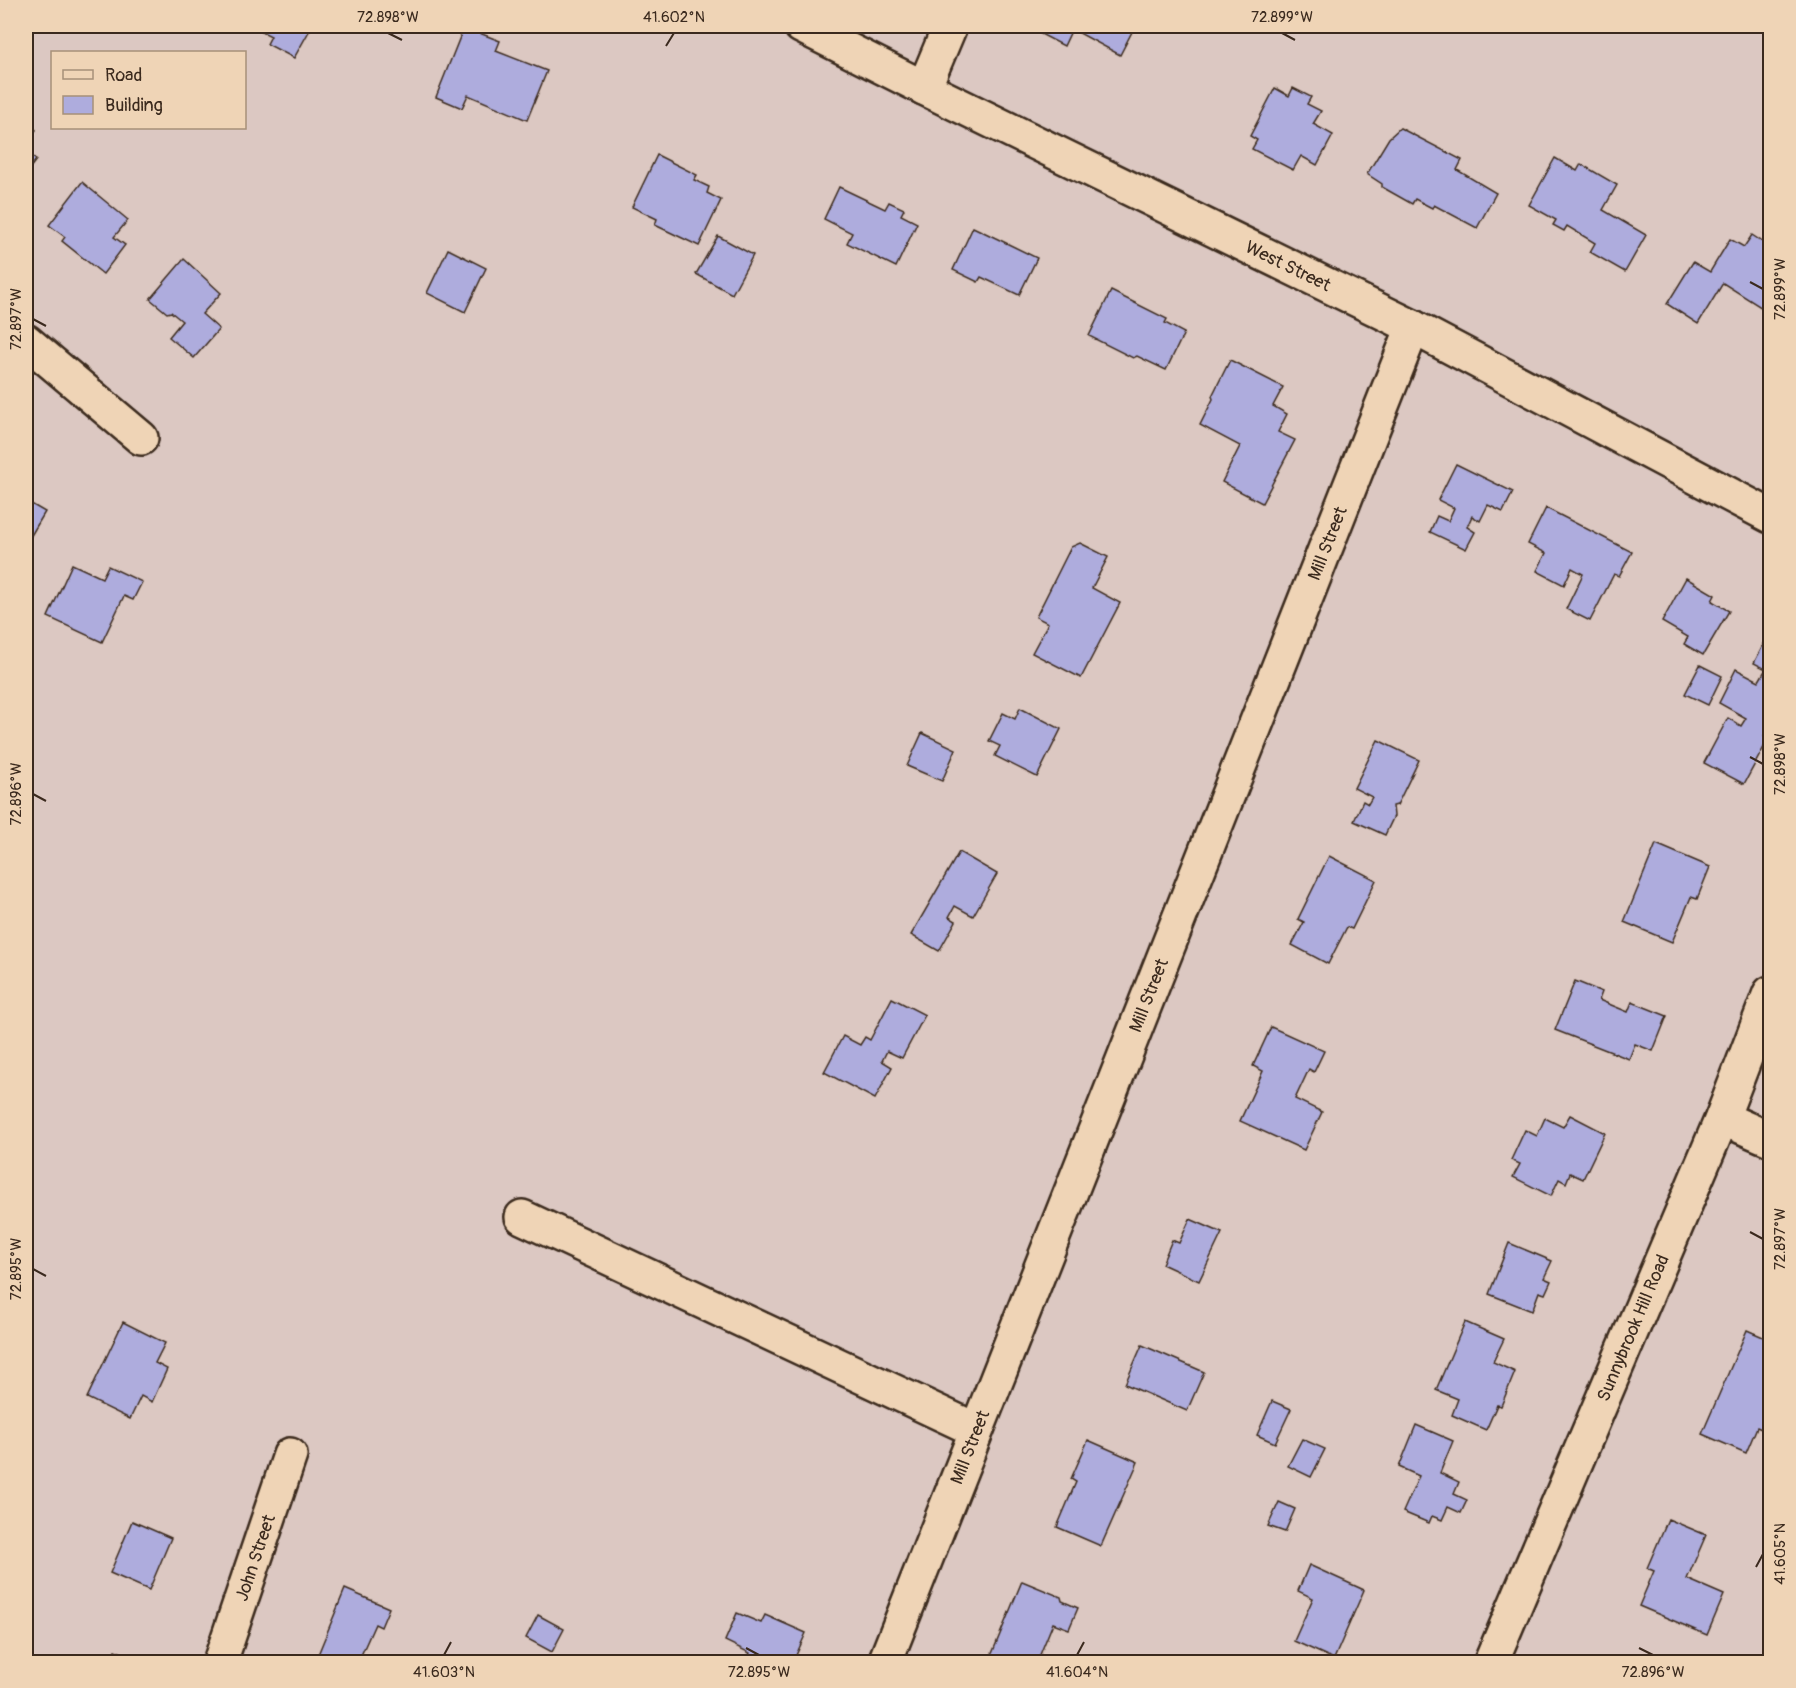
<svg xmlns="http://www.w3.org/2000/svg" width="1796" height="1688" font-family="Pangolin,sans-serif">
<rect width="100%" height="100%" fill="#dcc8c2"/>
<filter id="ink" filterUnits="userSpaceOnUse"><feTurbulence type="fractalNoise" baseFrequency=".0167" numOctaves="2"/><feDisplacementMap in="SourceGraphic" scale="12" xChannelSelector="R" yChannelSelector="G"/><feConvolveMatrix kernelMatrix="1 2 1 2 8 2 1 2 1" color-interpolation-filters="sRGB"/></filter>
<g filter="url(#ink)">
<g fill="#aeacdd" stroke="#3b2a1e" stroke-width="1.5">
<polygon points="251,26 312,26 294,58 267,44 271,36"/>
<polygon points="1033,26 1135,26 1120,55 1072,29 1064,46 1031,29"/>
<polygon points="464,27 500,41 496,51 547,71 527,120 468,95 462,108 436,97"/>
<polygon points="1275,88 1289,96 1293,88 1311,97 1307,104 1321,111 1313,124 1333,135 1317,165 1301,156 1293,170 1252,149 1257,140 1250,136"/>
<polygon points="26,122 36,130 26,144"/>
<polygon points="1400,128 1462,160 1457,170 1496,193 1477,228 1434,205 1432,208 1415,199 1412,204 1382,187 1382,184 1367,174 1389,138"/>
<polygon points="26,151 36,160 26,173"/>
<polygon points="657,155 697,175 694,180 709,187 707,193 721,200 699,246 655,225 657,219 632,207"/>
<polygon points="1555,158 1577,171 1581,164 1617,185 1603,210 1646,235 1625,272 1590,252 1595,243 1567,226 1564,231 1553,225 1556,220 1529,205"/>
<polygon points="82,182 128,220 114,237 125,245 103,274 62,241 65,237 49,225"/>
<polygon points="839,187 885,209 889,202 904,209 901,215 917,223 896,267 847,243 852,233 824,219"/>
<polygon points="973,227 1037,258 1019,295 981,277 978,282 953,270"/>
<polygon points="1752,235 1770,247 1770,313 1723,283 1698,324 1667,304 1693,262 1710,272 1730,239 1744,247"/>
<polygon points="718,236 753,255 732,294 696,274"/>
<polygon points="448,249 486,268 465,312 427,293"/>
<polygon points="184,259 221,293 202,314 219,329 194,358 169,337 182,321 171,312 167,313 150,299"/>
<polygon points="1111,291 1167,319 1165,323 1184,333 1166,370 1137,356 1133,358 1089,336"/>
<polygon points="1230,360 1283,387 1273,406 1287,414 1278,432 1295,440 1262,503 1222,482 1240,446 1200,425 1213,399 1212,396"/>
<polygon points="1456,464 1513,492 1503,512 1488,505 1480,521 1472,516 1467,527 1475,532 1466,549 1430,532 1437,516 1448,521 1454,508 1438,500"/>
<polygon points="26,501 45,512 26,544"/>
<polygon points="1546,508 1632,552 1619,576 1614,574 1590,621 1566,609 1583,574 1572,568 1564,585 1537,571 1546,553 1528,544"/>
<polygon points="1080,543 1108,557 1092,588 1120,603 1081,678 1032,653 1048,623 1036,617 1071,547"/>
<polygon points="72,564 102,578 108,566 142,582 133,600 124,596 102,642 48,617"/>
<polygon points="1686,578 1715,595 1712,601 1729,611 1703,655 1684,644 1688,637 1662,622"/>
<polygon points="1770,632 1770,725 1764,736 1769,738 1744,784 1704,763 1728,718 1741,726 1746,718 1719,703 1736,669 1759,681 1766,669 1754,663"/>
<polygon points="1700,665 1722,676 1708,705 1685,694"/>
<polygon points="1020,708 1061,729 1037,777 995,756 1000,746 989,741 1003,713 1015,719"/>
<polygon points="922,733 956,749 942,781 907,766"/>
<polygon points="1378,740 1419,760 1397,805 1393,806 1394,816 1385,835 1354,821 1363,801 1368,804 1372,797 1354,788"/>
<polygon points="1656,844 1710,867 1697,899 1691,897 1672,942 1624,922"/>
<polygon points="959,852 997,874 973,916 955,906 949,917 956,921 939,951 911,935"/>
<polygon points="1329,856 1376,880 1352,929 1347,927 1328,964 1292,945 1304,922 1298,919"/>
<polygon points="1575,981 1602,992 1599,1000 1628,1012 1632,1002 1667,1016 1653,1051 1635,1044 1629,1059 1555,1030"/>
<polygon points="892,998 925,1015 902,1058 887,1051 882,1061 892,1067 875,1099 824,1072 843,1036 860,1045 865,1037 870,1040"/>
<polygon points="1271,1027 1324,1051 1314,1072 1309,1069 1295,1099 1322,1112 1304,1150 1240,1121 1263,1071 1253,1066"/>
<polygon points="1570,1115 1605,1133 1583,1179 1570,1173 1566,1183 1559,1179 1551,1196 1513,1177 1520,1164 1511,1160 1525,1130 1537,1136 1545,1118 1563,1127"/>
<polygon points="1190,1219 1222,1233 1199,1281 1162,1264 1172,1240 1179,1243"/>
<polygon points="1509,1243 1552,1261 1544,1278 1551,1281 1545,1294 1539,1292 1532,1311 1489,1294"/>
<polygon points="123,1322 165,1343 155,1363 167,1369 152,1402 141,1396 130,1419 87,1398"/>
<polygon points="1465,1322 1504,1339 1493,1362 1515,1372 1501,1406 1497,1405 1486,1430 1452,1415 1458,1399 1436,1390"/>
<polygon points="1747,1330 1770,1340 1770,1394 1763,1410 1770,1414 1770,1433 1757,1427 1746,1453 1702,1434"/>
<polygon points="1142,1345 1204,1372 1187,1411 1125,1384"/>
<polygon points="1272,1401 1291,1409 1275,1443 1257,1435"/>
<polygon points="1416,1425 1453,1441 1440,1473 1459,1482 1454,1494 1467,1500 1461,1513 1448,1507 1442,1520 1432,1516 1429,1523 1403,1512 1419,1476 1399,1467"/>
<polygon points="1302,1439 1325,1449 1311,1477 1288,1466"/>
<polygon points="1088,1440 1138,1462 1101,1546 1057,1527 1076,1482 1071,1479"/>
<polygon points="1279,1502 1295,1509 1285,1532 1268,1526"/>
<polygon points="1668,1519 1706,1535 1687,1579 1724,1595 1707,1635 1639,1606 1654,1571 1647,1568"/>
<polygon points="132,1521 171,1538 149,1590 110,1573"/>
<polygon points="1309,1565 1364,1590 1334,1659 1294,1641 1313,1598 1298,1591"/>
<polygon points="1022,1581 1061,1597 1062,1601 1078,1608 1069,1629 1053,1623 1037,1662 1007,1662 991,1656"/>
<polygon points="345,1589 389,1608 381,1627 375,1624 358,1662 329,1662 317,1657"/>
<polygon points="737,1613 761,1623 765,1615 806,1633 793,1662 761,1662 748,1657 750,1653 725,1641"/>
<polygon points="538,1615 564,1629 552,1652 526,1638"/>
<polygon points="115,1650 144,1662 110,1662"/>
</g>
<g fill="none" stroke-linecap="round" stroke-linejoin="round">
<defs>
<g id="minor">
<polyline points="924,88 950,26"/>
<polyline points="26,341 141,438"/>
<polyline points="1722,1118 1770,1139"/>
<polyline points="522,1217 976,1430"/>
<path id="s1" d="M220 1662 290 1455"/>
<path id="s2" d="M885 1662 1413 327"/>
<path id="s3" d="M1491 1662 1722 1118 1770 993"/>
</g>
<g id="major">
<path id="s4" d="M801 26 924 88 1413 327 1770 516"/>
</g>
</defs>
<use href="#minor" stroke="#3b2a1e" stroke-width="38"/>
<use href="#major" stroke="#3b2a1e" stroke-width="38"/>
<use href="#minor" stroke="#efd4b6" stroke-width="33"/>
<use href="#major" stroke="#efd4b6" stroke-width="33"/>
</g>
</g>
<path fill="none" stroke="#3b2a1e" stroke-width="2" d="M388 33 402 40M1282 33 1295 40M666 46 674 33M1750 282 1763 289M33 319 46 326M1750 757 1763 764M33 794 46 801M1750 1232 1763 1239M33 1269 46 1276M1756 1567 1763 1554M746 1648 759 1655M1639 1648 1653 1655M444 1655 451 1642M1077 1655 1084 1642"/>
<g text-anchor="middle" stroke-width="6" stroke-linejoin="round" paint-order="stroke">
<g font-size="18" fill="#3b2a1e" stroke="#efd4b6">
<text dy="6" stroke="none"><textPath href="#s4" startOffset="543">West Street</textPath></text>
<text dy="6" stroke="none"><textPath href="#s2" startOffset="1203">Mill Street</textPath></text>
<text dy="6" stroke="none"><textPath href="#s2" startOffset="717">Mill Street</textPath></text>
<text dy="6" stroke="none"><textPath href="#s3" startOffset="363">Sunnybrook Hill Road</textPath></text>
<text dy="6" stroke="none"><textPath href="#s2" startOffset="231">Mill Street</textPath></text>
<text dy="6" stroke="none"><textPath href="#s1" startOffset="110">John Street</textPath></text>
</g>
</g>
<rect width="1796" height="1688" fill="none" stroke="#efd4b6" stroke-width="66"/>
<rect x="51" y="51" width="195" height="78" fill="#efd4b6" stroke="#a79079" stroke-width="1.5"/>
<rect x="63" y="70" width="30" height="9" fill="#efd4b6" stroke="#a79079" stroke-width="1.5"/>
<text x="105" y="81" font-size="18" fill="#3b2a1e">Road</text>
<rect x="63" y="96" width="30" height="18" fill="#aeacdd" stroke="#a79079" stroke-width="1.5"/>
<text x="105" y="111" font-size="18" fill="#3b2a1e">Building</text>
<rect x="33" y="33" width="1730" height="1622" fill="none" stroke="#3b2a1e" stroke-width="2"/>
<g font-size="15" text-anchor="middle" fill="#3b2a1e">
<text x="388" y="22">72.898°W</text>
<text x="674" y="22">41.602°N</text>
<text x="1282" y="22">72.899°W</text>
<text transform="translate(1780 289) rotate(-90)" y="5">72.899°W</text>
<text transform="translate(16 319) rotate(-90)" y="5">72.897°W</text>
<text transform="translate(1780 764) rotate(-90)" y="5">72.898°W</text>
<text transform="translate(16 794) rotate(-90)" y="5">72.896°W</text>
<text transform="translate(1780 1239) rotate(-90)" y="5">72.897°W</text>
<text transform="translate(16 1269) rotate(-90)" y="5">72.895°W</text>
<text transform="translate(1780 1554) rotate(-90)" y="5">41.605°N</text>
<text x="444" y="1677">41.603°N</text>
<text x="759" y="1677">72.895°W</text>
<text x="1077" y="1677">41.604°N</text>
<text x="1653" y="1677">72.896°W</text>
</g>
</svg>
